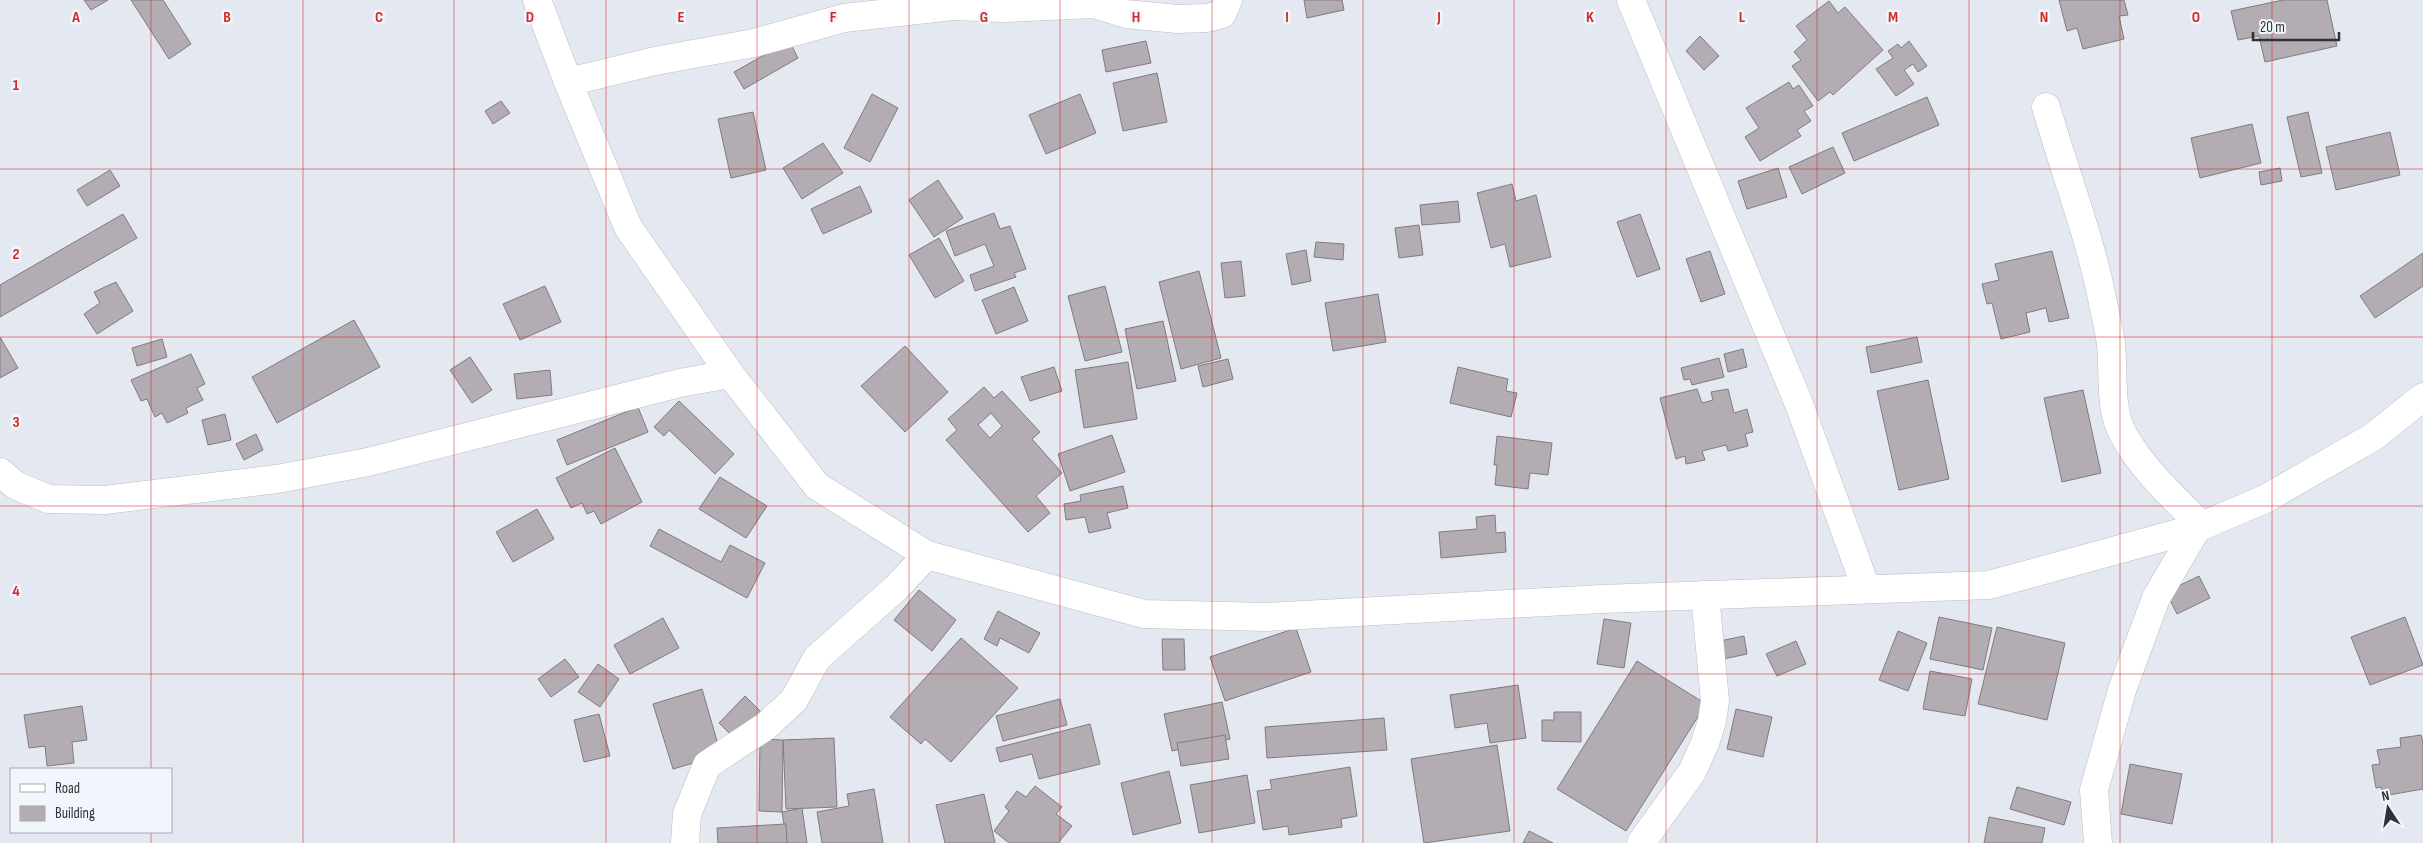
<svg xmlns="http://www.w3.org/2000/svg" width="2423" height="843" font-family="'Sofia Sans Condensed',sans-serif">
<rect width="100%" height="100%" fill="#e4e8f0"/>
<g fill="#b3acb2" stroke="#817b81" fill-rule="evenodd">
<polygon points="84,0 108,0 91,10"/>
<polygon points="131,0 163,0 191,44 169,59"/>
<polygon points="1304,0 1342,0 1344,10 1307,18"/>
<polygon points="2059,0 2124,0 2128,15 2119,16 2124,39 2083,49 2077,28 2067,31"/>
<polygon points="2283,0 2327,0 2337,46 2265,62 2259,36 2238,40 2231,11"/>
<polygon points="1829,1 1838,13 1845,7 1883,50 1833,95 1830,92 1818,101 1792,66 1801,60 1794,52 1807,40 1796,26"/>
<polygon points="1700,36 1719,56 1704,70 1686,51"/>
<polygon points="789,41 798,58 744,89 734,72"/>
<polygon points="1146,41 1151,63 1106,72 1102,50"/>
<polygon points="1909,41 1927,66 1918,72 1913,64 1904,70 1914,84 1896,96 1876,69 1893,58 1888,51 1898,44 1901,48"/>
<polygon points="1157,73 1167,122 1123,131 1113,83"/>
<polygon points="1789,82 1793,89 1799,85 1813,106 1804,111 1811,121 1797,130 1801,136 1760,161 1745,137 1759,128 1746,108"/>
<polygon points="872,94 898,108 870,162 844,148"/>
<polygon points="1080,94 1096,133 1046,154 1029,115"/>
<polygon points="1927,97 1939,125 1854,161 1842,133"/>
<polygon points="501,101 510,113 493,124 485,111"/>
<polygon points="753,112 766,170 731,178 718,119"/>
<polygon points="2308,112 2322,173 2301,177 2287,117"/>
<polygon points="2252,124 2261,163 2200,178 2191,138"/>
<polygon points="2390,132 2400,175 2336,190 2326,147"/>
<polygon points="823,143 843,173 802,199 783,168"/>
<polygon points="1833,147 1845,173 1802,194 1789,167"/>
<polygon points="1778,168 1787,197 1747,209 1738,181"/>
<polygon points="2280,168 2282,181 2261,185 2259,172"/>
<polygon points="110,170 120,186 87,206 77,190"/>
<polygon points="938,180 963,218 934,237 909,200"/>
<polygon points="1512,184 1516,201 1536,195 1551,257 1510,267 1505,244 1491,248 1477,193"/>
<polygon points="860,186 872,212 823,234 811,209"/>
<polygon points="1458,201 1460,222 1422,225 1420,205"/>
<polygon points="994,213 1000,229 1010,226 1026,269 1014,273 1016,277 975,291 970,275 994,266 985,244 955,256 946,231"/>
<polygon points="123,214 137,238 0,317 0,285"/>
<polygon points="1640,214 1660,269 1637,277 1617,222"/>
<polygon points="1419,225 1423,255 1399,258 1395,228"/>
<polygon points="939,238 964,281 935,298 909,255"/>
<polygon points="1316,242 1344,244 1343,260 1314,257"/>
<polygon points="1306,250 1311,281 1292,285 1286,254"/>
<polygon points="1710,251 1725,294 1701,302 1686,259"/>
<polygon points="2052,251 2069,318 2049,322 2046,308 2026,313 2030,332 2001,339 1992,303 1987,304 1982,284 1999,280 1995,264"/>
<polygon points="2423,253 2423,286 2375,318 2360,296"/>
<polygon points="1241,261 1245,296 1225,298 1221,263"/>
<polygon points="1199,271 1221,358 1181,369 1159,282"/>
<polygon points="116,282 133,311 97,334 84,314 100,303 94,292"/>
<polygon points="545,286 561,322 520,340 503,304"/>
<polygon points="1105,286 1122,352 1085,361 1068,296"/>
<polygon points="1014,287 1028,321 996,334 982,300"/>
<polygon points="1378,294 1386,342 1333,351 1325,303"/>
<polygon points="354,320 380,367 277,423 252,377"/>
<polygon points="1163,321 1176,381 1137,389 1125,329"/>
<polygon points="0,337 18,368 0,378"/>
<polygon points="1917,337 1922,362 1871,373 1866,347"/>
<polygon points="162,339 167,357 137,366 132,348"/>
<polygon points="905,346 948,392 905,432 861,386"/>
<polygon points="1743,349 1747,367 1728,372 1724,354"/>
<polygon points="191,354 205,384 197,388 203,400 186,408 188,413 167,423 162,413 155,417 147,399 141,401 131,380"/>
<polygon points="470,357 492,390 472,403 450,370"/>
<polygon points="1719,358 1724,377 1692,385 1690,379 1684,380 1681,368"/>
<polygon points="1228,359 1233,379 1203,387 1198,366"/>
<polygon points="1128,362 1137,419 1084,428 1075,370"/>
<polygon points="1054,367 1062,391 1030,401 1021,377"/>
<polygon points="1458,367 1508,379 1506,391 1517,393 1511,417 1450,403"/>
<polygon points="550,370 552,395 517,399 514,374"/>
<polygon points="1928,380 1949,479 1899,490 1877,391"/>
<path d="M984 387 994 398 1002 391 1040 432 1032 439 1062 473 1036 496 1050 513 1028 532 946 440 957 430 948 419ZM991 413 1002 426 990 438 978 425Z"/>
<polygon points="1697,389 1702,403 1713,400 1711,392 1728,389 1734,413 1747,409 1753,432 1745,434 1748,446 1728,451 1726,445 1702,451 1705,460 1686,464 1685,456 1676,459 1660,398"/>
<polygon points="2083,390 2101,473 2062,482 2044,398"/>
<polygon points="679,401 734,454 715,474 669,430 664,436 654,427"/>
<polygon points="638,407 648,432 567,465 557,440"/>
<polygon points="225,414 231,440 208,445 202,420"/>
<polygon points="256,434 263,450 244,460 236,444"/>
<polygon points="1112,435 1125,472 1070,491 1058,454"/>
<polygon points="1497,436 1552,443 1548,475 1530,473 1528,489 1495,485 1497,465 1494,465"/>
<polygon points="615,448 642,502 601,524 594,511 587,514 582,503 571,508 556,478"/>
<polygon points="720,477 767,506 746,538 699,509"/>
<polygon points="1123,486 1128,508 1107,513 1111,528 1089,533 1085,517 1066,520 1064,504 1081,501 1080,495"/>
<polygon points="537,509 554,539 513,562 496,532"/>
<polygon points="1495,515 1496,533 1505,532 1506,552 1441,558 1439,532 1477,529 1476,517"/>
<polygon points="659,529 721,562 730,545 765,563 747,598 650,546"/>
<polygon points="2199,576 2210,598 2177,614 2166,592"/>
<polygon points="919,590 956,620 932,651 894,620"/>
<polygon points="998,611 1040,633 1029,653 1000,638 997,646 984,639"/>
<polygon points="1939,617 1992,628 1983,670 1930,659"/>
<polygon points="2405,617 2423,665 2370,685 2351,637"/>
<polygon points="663,618 679,648 630,674 614,645"/>
<polygon points="1604,619 1631,623 1624,668 1597,664"/>
<polygon points="1997,627 2065,643 2047,720 1978,704"/>
<polygon points="1296,628 1311,672 1225,701 1210,657"/>
<polygon points="1898,631 1927,643 1908,691 1879,680"/>
<polygon points="1744,636 1747,654 1719,660 1715,642"/>
<polygon points="961,638 1018,688 951,762 925,739 921,744 890,717"/>
<polygon points="1162,639 1184,639 1185,670 1163,670"/>
<polygon points="1796,641 1806,664 1777,676 1766,654"/>
<polygon points="565,659 579,677 551,697 538,679"/>
<polygon points="1637,661 1706,704 1626,831 1557,789"/>
<polygon points="598,664 619,679 600,707 578,692"/>
<polygon points="1930,671 1972,679 1965,716 1923,709"/>
<polygon points="1518,685 1526,738 1490,743 1487,723 1455,728 1450,695"/>
<polygon points="702,689 721,755 673,769 653,704"/>
<polygon points="745,696 762,713 736,740 719,723"/>
<polygon points="1060,699 1067,725 1003,741 996,716"/>
<polygon points="1222,702 1230,739 1172,751 1164,714"/>
<polygon points="82,706 87,740 72,742 74,763 47,766 45,746 29,748 24,715"/>
<polygon points="1736,709 1772,717 1763,757 1727,749"/>
<polygon points="1554,712 1581,712 1581,742 1542,741 1542,720 1554,720"/>
<polygon points="599,714 610,756 584,762 574,720"/>
<polygon points="1384,718 1387,750 1267,758 1265,727"/>
<polygon points="1090,724 1100,764 1039,779 1032,754 1000,762 996,748"/>
<polygon points="1225,735 1229,759 1181,766 1177,743"/>
<polygon points="2421,735 2423,742 2423,789 2383,796 2381,787 2376,788 2372,765 2380,764 2377,750 2401,747 2400,738"/>
<polygon points="834,738 837,807 786,809 783,740"/>
<polygon points="760,739 783,740 782,812 759,811"/>
<polygon points="1497,745 1510,831 1424,843 1411,759"/>
<polygon points="2130,764 2182,774 2172,824 2121,814"/>
<polygon points="1350,767 1357,816 1341,819 1342,827 1289,835 1288,826 1263,830 1257,791 1272,789 1270,780"/>
<polygon points="1169,771 1181,823 1133,835 1121,783"/>
<polygon points="1247,775 1255,823 1199,833 1190,785"/>
<polygon points="1035,786 1062,807 1056,814 1072,826 1058,843 1009,843 994,831 1009,811 1005,807 1017,791 1026,797"/>
<polygon points="2017,787 2071,802 2064,825 2010,809"/>
<polygon points="874,789 883,843 822,843 817,812 849,806 847,794"/>
<polygon points="984,794 995,843 945,843 936,805"/>
<polygon points="802,808 807,843 787,843 782,812"/>
<polygon points="1989,817 2045,828 2042,843 1984,843"/>
<polygon points="786,824 787,843 718,843 717,828"/>
<polygon points="1529,831 1553,843 1523,843"/>
</g>
<g fill="none" stroke-linecap="round" stroke-linejoin="round">
<defs>
<g id="street">
<polyline points="1631,0 1799,404 1866,588"/>
<polyline points="568,82 655,61 754,43 844,18 953,6 1004,8 1094,4 1126,14 1177,19 1207,18 1222,14 1228,0"/>
<path d="M2046 107C2065 173 2090 236 2103 303 2106 317 2109 331 2111 344 2114 372 2109 409 2123 434 2142 469 2174 498 2202 526"/>
<polyline points="0,472 15,485 48,499 105,500 277,479 368,462 680,383 730,374"/>
<polyline points="685,843 687,814 707,765 766,726 794,700 817,658 896,588 927,555"/>
<polyline points="1641,843 1692,772 1705,743 1712,721 1715,701 1705,595"/>
<polyline points="2098,843 2094,790 2122,690 2156,598 2197,528"/>
</g>
<polyline id="secondary" points="537,0 568,82 628,227 730,374 817,486 927,555 1144,614 1267,617 1602,599 1989,585 2197,528 2265,499 2373,437 2423,397"/>
</defs>
<use href="#street" stroke="#babec6" stroke-width="29"/>
<use href="#secondary" stroke="#babec6" stroke-width="29"/>
<use href="#street" stroke="#fff" stroke-width="28"/>
<use href="#secondary" stroke="#fff" stroke-width="28"/>
</g>
<path fill="none" stroke="#d62828" stroke-width="1" stroke-opacity="0.55" d="M151 0V769M303 0V843M454 0V843M606 0V843M757 0V843M909 0V843M1060 0V843M1212 0V843M1363 0V843M1514 0V843M1666 0V843M1817 0V843M1969 0V843M2120 0V843M2272 0V843M0 169H2423M0 337H2423M0 506H2423M0 674H2423M151 832V843"/>
<g font-size="16" text-anchor="middle" font-weight="bold" fill="#d62828" stroke="#f1f6fd" stroke-width="5" stroke-linejoin="round" paint-order="stroke">
<text x="76" y="22">A</text>
<text x="227" y="22">B</text>
<text x="379" y="22">C</text>
<text x="530" y="22">D</text>
<text x="681" y="22">E</text>
<text x="833" y="22">F</text>
<text x="984" y="22">G</text>
<text x="1136" y="22">H</text>
<text x="1287" y="22">I</text>
<text x="1439" y="22">J</text>
<text x="1590" y="22">K</text>
<text x="1742" y="22">L</text>
<text x="1893" y="22">M</text>
<text x="2044" y="22">N</text>
<text x="2196" y="22">O</text>
<text x="16" y="90">1</text>
<text x="16" y="259">2</text>
<text x="16" y="427">3</text>
<text x="16" y="596">4</text>
</g>
<rect x="10" y="768" width="162" height="65" fill="#f1f6fd" stroke="#a4a8ad"/>
<rect x="20" y="784" width="25" height="8" fill="#ffffff" stroke="#a4a8ad"/>
<text x="55" y="793" font-size="15" fill="#303235">Road</text>
<rect x="20" y="806" width="25" height="15" fill="#b3acb2" stroke="#a4a8ad"/>
<text x="55" y="818" font-size="15" fill="#303235">Building</text>
<g transform="translate(2388 808) rotate(348)" stroke="#f1f6fd" stroke-width="4" paint-order="stroke">
<path d="M0-4L9 19L0 12L-9 19Z" fill="#303235"/>
<text y="-8" font-size="14" font-weight="bold" text-anchor="middle" fill="#303235">N</text>
</g>
<path d="M2253 32v8h86v-8" fill="none" stroke="#303235" stroke-width="2.5"/>
<text x="2260" y="32" font-size="15" fill="#303235" stroke="#f1f6fd" stroke-width="4" paint-order="stroke">20 m</text>
</svg>
